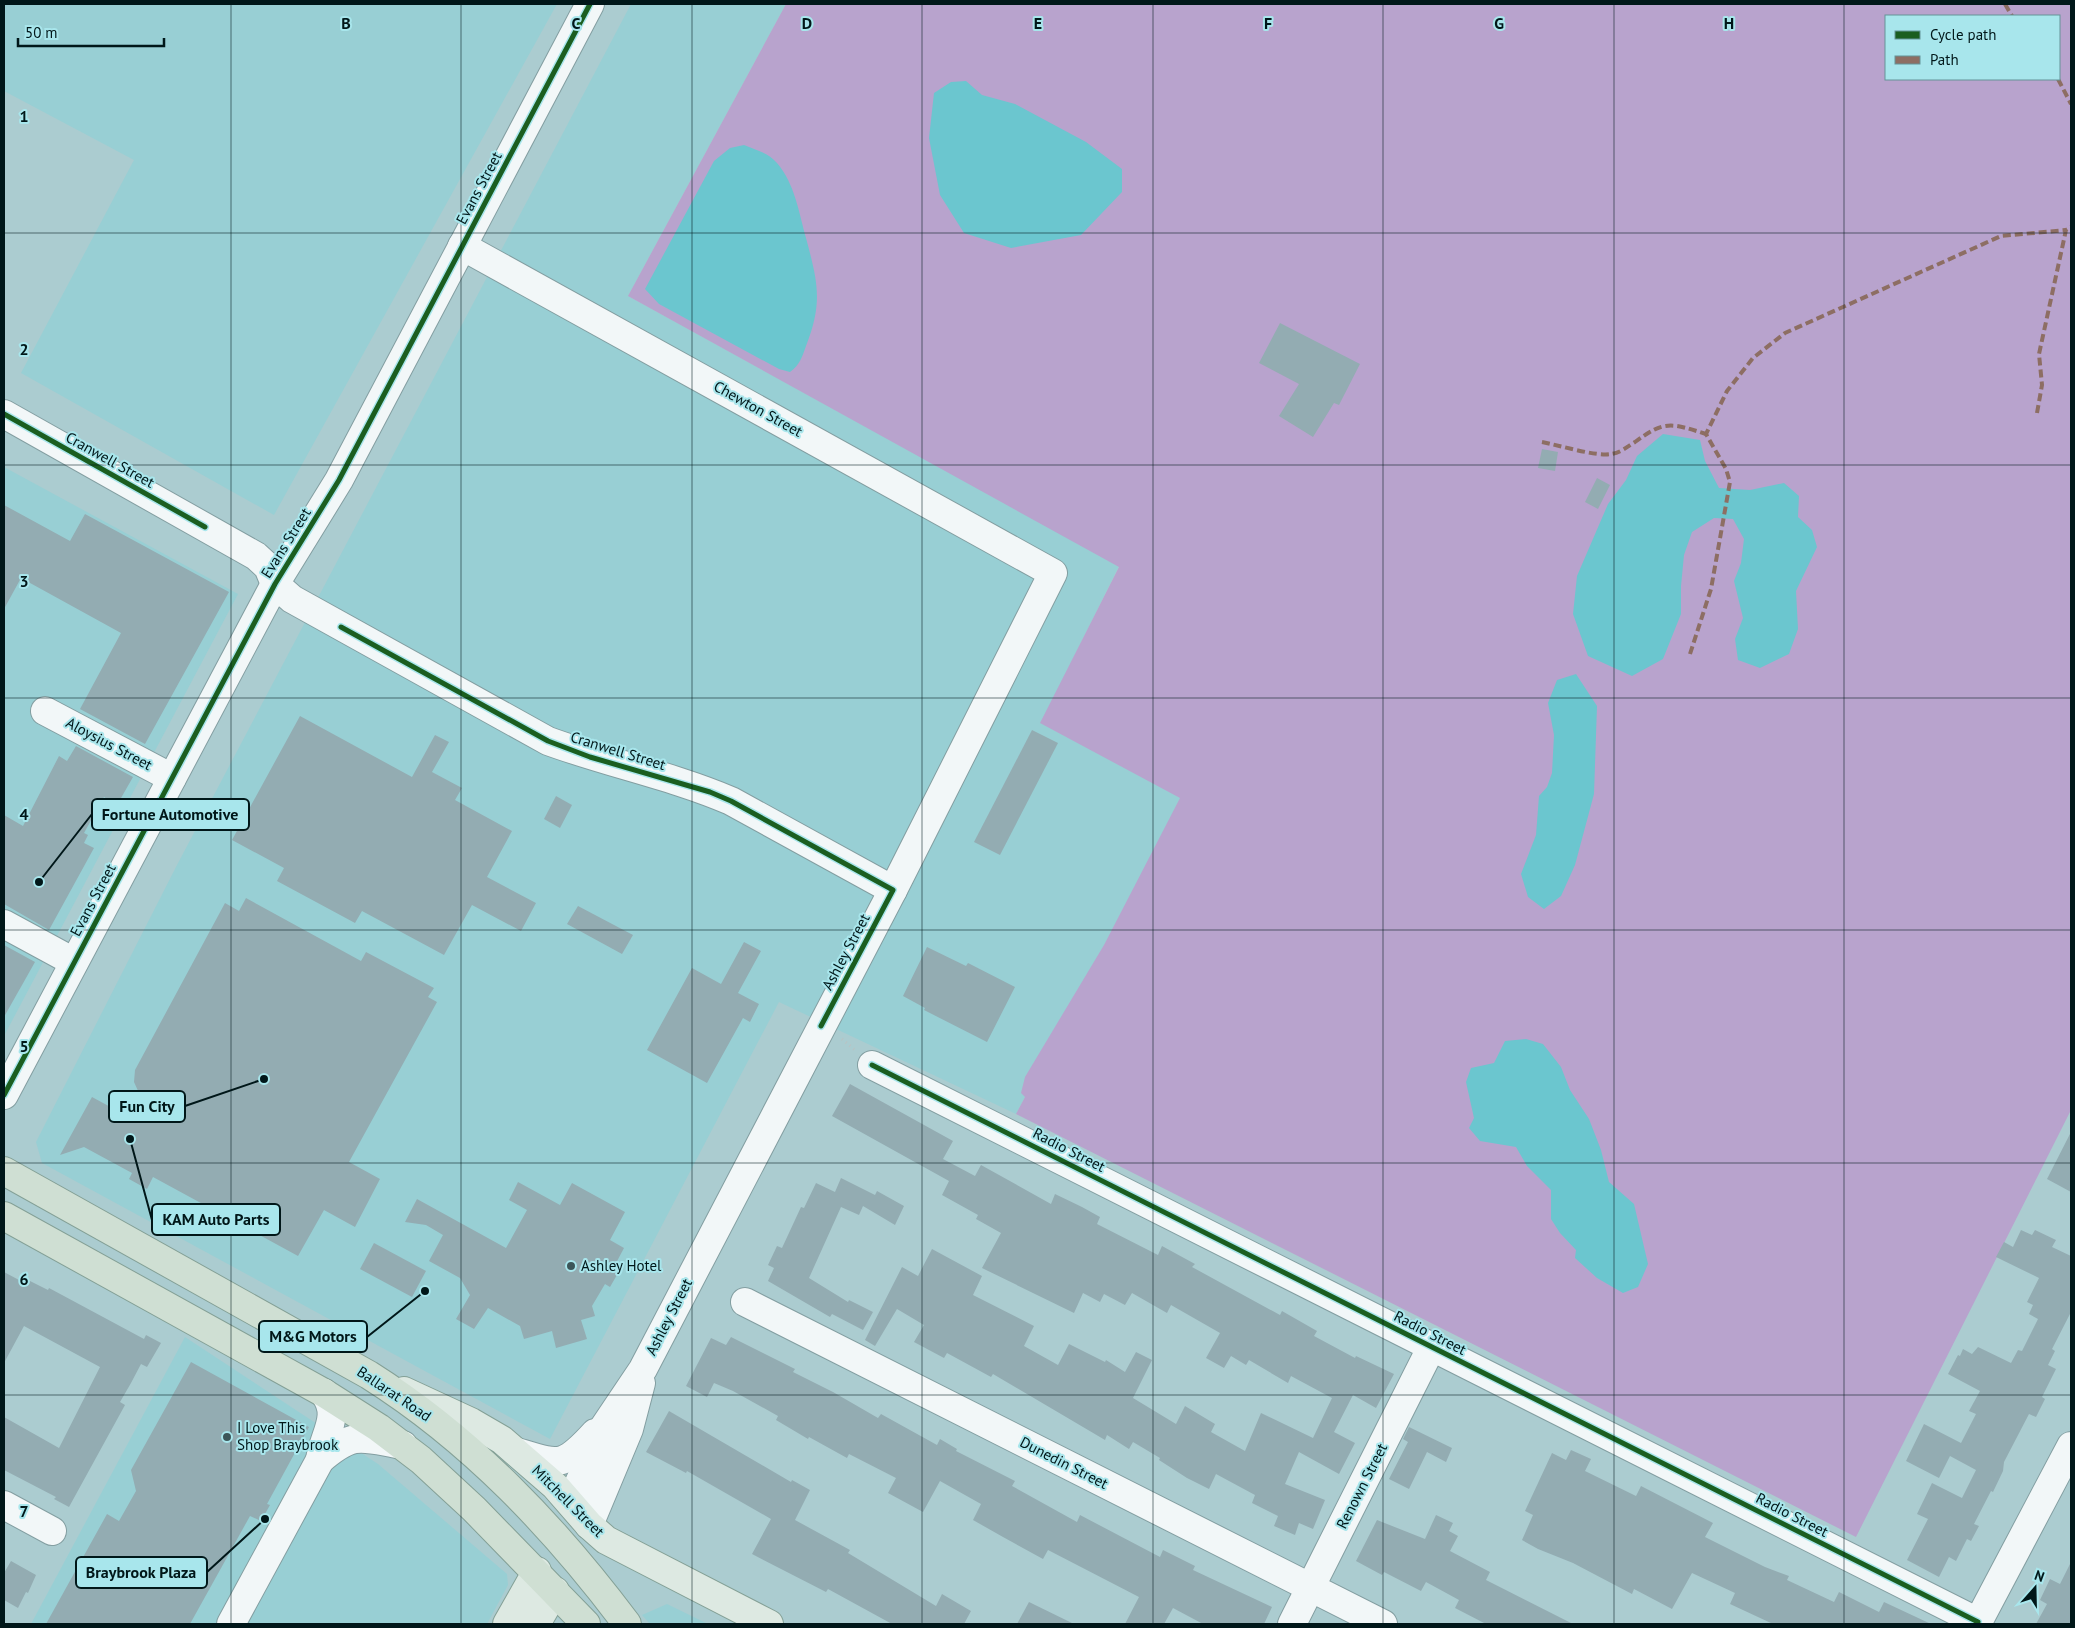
<svg xmlns="http://www.w3.org/2000/svg" width="2075" height="1628" font-family="'PT Sans',sans-serif">
<rect width="100%" height="100%" fill="#abccd0"/>
<g fill="#98cfd4">
<polygon points="4,4 557,4 274,515 21,373 134,160 4,91"/>
<polygon points="631,4 786,4 628,296 1119,566 1041,723 1181,798 1016,1114 779,1002 550,1439 42,1163 36,1142 177,865"/>
<polygon points="4,467 238,594 4,1036"/>
<polygon points="185,1337 378,1464 507,1574 508,1585 487,1624 31,1624"/>
<polygon points="667,1604 708,1624 650,1624 642,1615"/>
</g>
<path fill="#b8a3cd" fill-rule="evenodd" d="M786 4H2071V1110L1856 1537 1016 1114 1025 1097 1021 1093 1025 1077 1104 945 1180 798 1040 723 1119 567 628 296ZM1886 16H2059V79H1886Z"/>
<g fill="#6bc6cf">
<polygon points="966,81 982,95 1015,104 1086,142 1122,169 1122,192 1081,235 1011,248 964,233 940,195 929,138 934,93 951,82"/>
<path d="M744 145C756 150 769 153 777 163 795 184 799 213 806 238 818 283 823 302 806 346 802 357 800 365 790 372L779 369 659 304 645 289 714 161 730 148Z"/>
<polygon points="1663,434 1700,440 1705,461 1719,488 1750,490 1784,483 1799,496 1798,517 1812,530 1817,547 1796,591 1798,629 1789,654 1760,668 1738,660 1735,639 1743,618 1734,581 1741,563 1744,539 1733,519 1714,518 1692,532 1684,555 1681,586 1681,614 1663,659 1632,676 1588,656 1573,614 1577,576 1608,504 1626,480 1637,456"/>
<polygon points="1576,674 1597,706 1594,794 1575,865 1561,896 1544,909 1528,897 1521,874 1536,835 1539,796 1547,787 1552,773 1554,735 1548,703 1557,680"/>
<polygon points="1526,1039 1543,1044 1561,1067 1570,1090 1589,1119 1601,1150 1609,1182 1634,1204 1648,1264 1638,1287 1623,1293 1597,1278 1575,1258 1576,1250 1560,1233 1551,1219 1551,1190 1527,1166 1516,1147 1480,1141 1469,1128 1474,1118 1466,1082 1471,1068 1494,1063 1505,1041"/>
</g>
<g fill="#93acb2">
<polygon points="1280,323 1360,364 1339,405 1334,403 1313,437 1279,416 1299,384 1259,363"/>
<polygon points="1542,449 1558,452 1555,471 1538,468"/>
<polygon points="1597,478 1610,485 1598,509 1585,502"/>
<polygon points="4,505 70,541 85,514 229,592 145,744 80,709 121,633 21,578 4,609"/>
<polygon points="300,716 412,777 435,735 449,742 432,772 462,788 455,800 512,831 487,877 536,903 521,931 472,905 444,955 362,911 355,923 277,881 284,868 232,840"/>
<polygon points="1032,730 1058,743 1000,855 974,842"/>
<polygon points="76,746 133,777 117,805 104,797 84,833 88,835 84,843 94,848 49,930 4,904 4,815 23,826 59,756 67,761"/>
<polygon points="556,796 572,805 560,828 544,819"/>
<polygon points="246,898 361,961 366,952 434,988 428,997 437,1002 349,1162 380,1179 355,1227 324,1210 298,1256 153,1177 147,1189 129,1179 132,1173 84,1147 60,1155 92,1097 127,1116 139,1093 134,1082 135,1070 225,903 239,911"/>
<polygon points="578,906 633,935 622,954 567,924"/>
<polygon points="744,942 761,951 738,993 759,1004 750,1022 743,1018 707,1083 647,1050 692,968 721,984"/>
<polygon points="4,945 35,962 4,1017"/>
<polygon points="927,947 966,966 968,963 1015,987 987,1042 924,1010 925,1008 903,996"/>
<polygon points="850,1084 953,1141 943,1159 975,1176 981,1165 1051,1204 1055,1194 1082,1207 1100,1217 1097,1224 1158,1255 1162,1246 1195,1264 1192,1267 1280,1315 1282,1311 1317,1331 1314,1336 1355,1358 1356,1356 1394,1374 1376,1408 1353,1395 1334,1432 1355,1443 1339,1474 1299,1452 1285,1484 1325,1500 1313,1529 1299,1523 1295,1535 1274,1526 1278,1516 1252,1503 1255,1495 1216,1474 1209,1489 1187,1478 1159,1460 1160,1458 1133,1442 1129,1449 1107,1435 1105,1440 993,1374 991,1377 947,1353 944,1358 914,1342 924,1325 897,1309 875,1346 865,1340 902,1267 918,1276 932,1249 982,1276 973,1295 1034,1326 1024,1346 1058,1365 1069,1344 1105,1362 1106,1360 1125,1372 1136,1352 1152,1360 1133,1398 1176,1424 1185,1406 1215,1424 1211,1432 1245,1451 1261,1413 1313,1438 1332,1398 1291,1376 1288,1383 1249,1360 1246,1365 1231,1356 1224,1368 1206,1358 1220,1333 1171,1305 1167,1313 1132,1293 1125,1305 1104,1294 1100,1302 1083,1293 1074,1313 982,1268 1001,1233 976,1219 978,1215 942,1195 949,1181 832,1116"/>
<polygon points="2071,1132 2071,1192 2047,1179"/>
<polygon points="841,1178 875,1195 877,1191 904,1206 895,1225 863,1206 859,1215 841,1207 809,1278 848,1302 849,1300 873,1312 863,1330 832,1314 830,1317 768,1281 774,1268 768,1265 777,1246 782,1248 801,1207 804,1208 816,1183 835,1192"/>
<polygon points="518,1182 560,1205 572,1183 625,1212 610,1240 624,1248 615,1265 621,1268 610,1287 605,1284 592,1306 595,1316 581,1320 587,1339 556,1348 552,1331 524,1339 520,1326 488,1308 474,1329 456,1319 470,1295 460,1278 429,1261 443,1235 426,1225 405,1222 417,1199 506,1248 527,1210 509,1200"/>
<polygon points="2021,1230 2032,1235 2035,1230 2056,1240 2052,1247 2071,1256 2071,1312 2052,1349 2055,1351 2048,1365 2056,1369 2042,1397 2045,1399 2036,1417 2029,1414 2004,1462 2003,1471 1993,1492 1991,1491 1974,1524 1979,1526 1971,1541 1967,1539 1956,1561 1949,1557 1939,1577 1907,1560 1928,1519 1917,1514 1932,1483 1962,1498 1976,1470 1950,1456 1939,1478 1906,1461 1924,1424 1961,1443 1976,1414 1969,1411 1980,1391 1948,1374 1958,1355 1960,1356 1963,1349 1972,1354 1978,1347 2011,1363 2018,1350 2022,1351 2038,1319 2029,1314 2033,1305 2027,1302 2039,1278 1996,1257 2004,1242 2013,1247"/>
<polygon points="374,1243 426,1271 412,1297 360,1269"/>
<polygon points="4,1272 19,1280 20,1278 25,1281 26,1279 48,1290 49,1288 144,1339 146,1335 161,1343 147,1367 141,1364 131,1383 120,1402 125,1405 69,1507 54,1499 56,1497 4,1470 4,1417 59,1448 100,1367 24,1326 4,1363"/>
<polygon points="731,1337 795,1369 793,1372 833,1392 878,1418 881,1414 937,1445 940,1439 957,1449 956,1451 1015,1481 1012,1486 1077,1522 1080,1515 1160,1557 1163,1550 1195,1566 1193,1570 1272,1607 1264,1624 1203,1624 1173,1608 1164,1624 1125,1624 1139,1597 1048,1550 1043,1559 1003,1537 973,1520 981,1504 940,1481 923,1512 888,1493 896,1478 849,1454 847,1458 809,1437 808,1439 776,1420 778,1416 733,1391 714,1383 707,1397 686,1386 711,1338 726,1345"/>
<polygon points="191,1362 309,1427 267,1504 270,1505 261,1521 250,1516 190,1624 46,1624 107,1514 119,1521 136,1491 131,1470"/>
<polygon points="669,1411 791,1482 792,1480 810,1490 795,1520 850,1550 848,1553 936,1606 942,1594 971,1611 964,1624 892,1624 828,1589 826,1592 752,1554 771,1519 687,1471 686,1473 646,1452"/>
<polygon points="1409,1427 1452,1448 1446,1462 1427,1452 1409,1489 1389,1479 1408,1442 1403,1439"/>
<polygon points="1571,1450 1591,1459 1585,1471 1636,1496 1641,1486 1713,1523 1705,1537 1765,1567 1789,1576 1787,1580 1834,1602 1839,1592 1879,1612 1884,1602 1931,1624 1773,1624 1730,1604 1735,1593 1692,1573 1672,1609 1634,1589 1632,1594 1573,1563 1538,1549 1522,1540 1533,1515 1525,1511 1552,1453 1566,1460"/>
<polygon points="1436,1515 1453,1523 1449,1531 1458,1536 1450,1551 1490,1572 1486,1580 1573,1624 1486,1624 1455,1608 1459,1600 1426,1582 1421,1591 1384,1572 1382,1575 1356,1561 1377,1520 1425,1539"/>
<polygon points="11,1561 36,1575 28,1593 26,1592 18,1608 4,1600 4,1573"/>
<polygon points="2071,1562 2071,1624 2036,1624 2047,1604 2040,1600 2050,1579 2060,1584"/>
<polygon points="1029,1602 1074,1624 1017,1624"/>
</g>
<g fill="none" stroke-linecap="round" stroke-linejoin="round">
<defs>
<g id="minor">
<polyline points="462,246 1053,573 893,890 643,1369 604,1427 571,1501"/>
<path d="M4 414 256 556 268 567 275 584 292 599 548 741C608 763 673 776 731 801L893 890"/>
<polyline points="45,711 172,778"/>
<polyline points="4,924 74,962"/>
<polyline points="872,1065 1978,1622"/>
<polyline points="4,1095 275,584 339,480 590,4"/>
<polyline points="745,1302 1383,1624"/>
<path d="M517 1452C560 1465 563 1468 595 1433"/>
<path d="M320 1460C323 1435 342 1416 324 1393"/>
<polyline points="4,1505 52,1531"/>
<polyline points="589,1525 629,1429 641,1383"/>
<path d="M231 1624 320 1460C355 1430 361 1438 403 1445"/>
<polyline points="1292,1624 1431,1348"/>
<polyline points="1977,1624 2071,1446"/>
</g>
<g id="major">
<polyline points="404,1391 471,1422 502,1440 555,1486 589,1525 606,1540 769,1624"/>
<polyline points="507,1624 537,1571"/>
<polyline points="536,1624 555,1591"/>
</g>
<g id="highway">
<path d="M4 1171 369 1375C472 1440 555 1528 627 1624"/>
<polyline points="4,1216 324,1393 379,1428 421,1460 474,1509 586,1624"/>
</g>
</defs>
<use href="#minor" stroke="#839ea1" stroke-width="30"/>
<use href="#major" stroke="#84a096" stroke-width="30"/>
<use href="#highway" stroke="#84a096" stroke-width="30"/>
<polyline stroke="#b9c3c3" stroke-width="3" stroke-dasharray="1 4" stroke-linecap="butt" points="842,1039 856,1051"/>
<use href="#minor" stroke="#f2f7f8" stroke-width="28"/>
<use href="#major" stroke="#dde9e2" stroke-width="28"/>
<use href="#highway" stroke="#cfdfd3" stroke-width="28"/>
<g stroke="#8d6e63" stroke-width="4" stroke-dasharray="8 4" stroke-linecap="butt">
<polyline points="2005,4 2012,16"/>
<polyline points="2058,79 2071,104"/>
<polyline points="2037,413 2042,385 2039,354 2066,230 2071,227"/>
<path d="M1542 442C1558 445 1597 457 1611 454 1620 453 1627 447 1635 442 1665 420 1671 423 1706 434"/>
<polyline points="1690,654 1711,589 1730,482 1726,469 1706,434 1727,391 1753,358 1785,333 2001,236 2066,230"/>
</g>
<defs>
<g id="cycleway">
<polyline points="4,414 205,527"/>
<polyline points="341,627 548,741 590,757 710,792 731,801 893,890 821,1026"/>
<polyline points="872,1065 1978,1622"/>
<polyline points="4,1095 275,584 339,480 590,4"/>
</g>
</defs>
<use href="#cycleway" stroke="#a8e6ec" stroke-width="8"/>
<use href="#cycleway" stroke="#1b5e20" stroke-width="5"/>
</g>
<path fill="none" stroke="#001719" stroke-width="1" stroke-opacity="0.55" d="M231 4V1624M461 4V1624M692 4V1624M922 4V1624M1153 4V1624M1383 4V1624M1614 4V1624M1844 4V1624M4 233H2071M4 465H2071M4 698H2071M4 930H2071M4 1163H2071M4 1395H2071"/>
<g fill="#3c5659" stroke="#a8e6ec" stroke-width="2">
<circle cx="571" cy="1266" r="5"/>
<circle cx="227" cy="1437" r="5"/>
</g>
<g text-anchor="middle" stroke-width="4" stroke-linejoin="round" paint-order="stroke">
<g font-size="15" fill="#001719" stroke="#a8e6ec">
<text transform="translate(479 188) rotate(-62)" y="5">Evans Street</text>
<text transform="translate(758 409) rotate(29)" y="5">Chewton Street</text>
<text transform="translate(110 460) rotate(29)" y="5">Cranwell Street</text>
<text transform="translate(286 543) rotate(-58)" y="5">Evans Street</text>
<text transform="translate(109 744) rotate(28)" y="5">Aloysius Street</text>
<text transform="translate(618 751) rotate(17)" y="5">Cranwell Street</text>
<text transform="translate(93 900) rotate(-62)" y="5">Evans Street</text>
<text transform="translate(846 952) rotate(-62)" y="5">Ashley Street</text>
<text transform="translate(1069 1150) rotate(27)" y="5">Radio Street</text>
<text transform="translate(669 1317) rotate(-63)" y="5">Ashley Street</text>
<text transform="translate(1430 1333) rotate(27)" y="5">Radio Street</text>
<text transform="translate(394 1394) rotate(34)" y="5">Ballarat Road</text>
<text transform="translate(1064 1463) rotate(27)" y="5">Dunedin Street</text>
<text transform="translate(1362 1486) rotate(-63)" y="5">Renown Street</text>
<text transform="translate(568 1501) rotate(45)" y="5">Mitchell Street</text>
<text transform="translate(1792 1515) rotate(27)" y="5">Radio Street</text>
</g>
<g font-size="15" fill="#001719" stroke="#a8e6ec" text-anchor="start">
<text x="581" y="1271">Ashley Hotel</text>
<text x="237" y="1433">I Love This<tspan x="237" dy="17">Shop Braybrook</tspan></text>
</g>
</g>
<g font-size="16" text-anchor="middle" font-weight="bold" fill="#001719" stroke="#a8e6ec" stroke-width="4" stroke-linejoin="round" paint-order="stroke">
<text x="346" y="29">B</text>
<text x="576" y="29">C</text>
<text x="807" y="29">D</text>
<text x="1038" y="29">E</text>
<text x="1268" y="29">F</text>
<text x="1499" y="29">G</text>
<text x="1729" y="29">H</text>
<text x="24" y="122">1</text>
<text x="24" y="355">2</text>
<text x="24" y="587">3</text>
<text x="24" y="820">4</text>
<text x="24" y="1052">5</text>
<text x="24" y="1285">6</text>
<text x="24" y="1517">7</text>
</g>
<path fill="none" stroke="#001719" stroke-width="2" d="M39 882L92 814M264 1079L185 1106M130 1139L152 1220M425 1291L367 1337M265 1519L207 1572"/>
<g fill="#001719" stroke="#a8e6ec" stroke-width="2">
<circle cx="39" cy="882" r="5"/>
<circle cx="264" cy="1079" r="5"/>
<circle cx="130" cy="1139" r="5"/>
<circle cx="425" cy="1291" r="5"/>
<circle cx="265" cy="1519" r="5"/>
</g>
<g fill="#a8e6ec" stroke="#001719" stroke-width="2">
<rect x="92" y="799" width="157" height="31" rx="5"/>
<rect x="109" y="1091" width="76" height="31" rx="5"/>
<rect x="152" y="1204" width="128" height="31" rx="5"/>
<rect x="259" y="1321" width="108" height="31" rx="5"/>
<rect x="76" y="1557" width="131" height="31" rx="5"/>
</g>
<g font-size="16" text-anchor="middle" font-weight="bold" fill="#001719">
<text x="170" y="820">Fortune Automotive</text>
<text x="147" y="1112">Fun City</text>
<text x="216" y="1225">KAM Auto Parts</text>
<text x="313" y="1342">M&amp;G Motors</text>
<text x="141" y="1578">Braybrook Plaza</text>
</g>
<rect width="2075" height="1628" fill="none" stroke="#001719" stroke-width="10"/>
<rect x="1885" y="15" width="175" height="65" fill="#a8e6ec" stroke="#659398"/>
<rect x="1895" y="31" width="25" height="8" fill="#1b5e20" stroke="#659398"/>
<text x="1930" y="40" font-size="15" fill="#001719">Cycle path</text>
<rect x="1895" y="56" width="25" height="8" fill="#8d6e63" stroke="#659398"/>
<text x="1930" y="65" font-size="15" fill="#001719">Path</text>
<g transform="translate(2035 1588) rotate(20)" stroke="#a8e6ec" stroke-width="4" paint-order="stroke">
<path d="M0-4L9 19L0 12L-9 19Z" fill="#001719"/>
<text y="-8" font-size="14" font-weight="bold" text-anchor="middle" fill="#001719">N</text>
</g>
<path d="M18 38v8h146v-8" fill="none" stroke="#001719" stroke-width="2.5"/>
<text x="25" y="38" font-size="15" fill="#001719" stroke="#a8e6ec" stroke-width="4" paint-order="stroke">50 m</text>
</svg>
